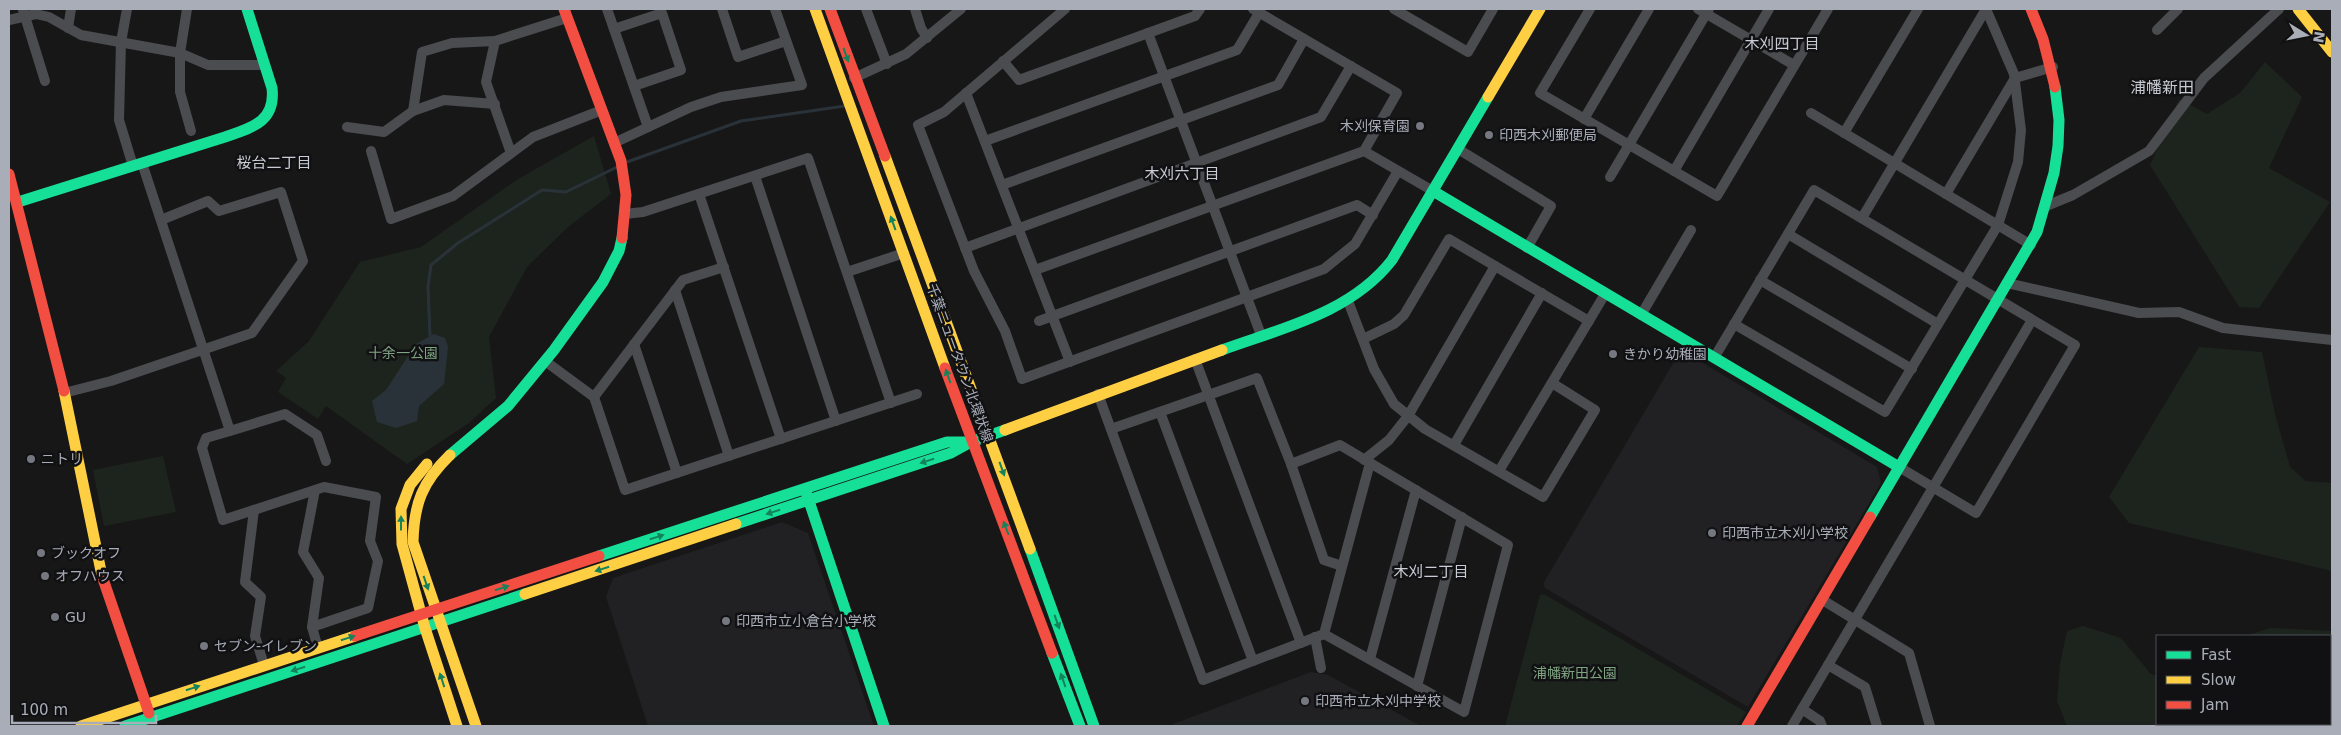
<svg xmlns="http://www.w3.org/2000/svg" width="2341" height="735" font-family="'DejaVu Sans','Noto Sans JP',sans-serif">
<rect width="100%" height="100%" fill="#171717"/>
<g fill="#212123">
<polygon points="1681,350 1877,467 1881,483 1748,707 1545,588 1543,584"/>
<polygon points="782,522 808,533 874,726 648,726 606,597 613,578"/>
<polygon points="1311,672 1328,675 1421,726 1168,726"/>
</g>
<g fill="#1d241e">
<polygon points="2265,62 2302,97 2269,168 2330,202 2259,308 2239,307 2150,165 2179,99 2207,114 2240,93"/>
<polygon points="594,136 611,194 568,227 527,267 489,337 496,398 469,423 407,464 326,406 318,419 278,392 286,378 276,371 309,341 360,262 421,247 518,179"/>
<polygon points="2199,347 2262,352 2275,414 2290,467 2306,481 2332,483 2332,571 2129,523 2109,497"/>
<polygon points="163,456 176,512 104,526 93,470"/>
<polygon points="1544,594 1746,712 1737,726 1505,726 1540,595"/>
<polygon points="2083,626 2121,638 2151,674 2157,676 2157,724 2330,724 2330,636 2246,636 2270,628 2332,631 2332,726 2067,726 2057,701 2060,664 2067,631"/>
</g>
<polygon fill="#2a3239" points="434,334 445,338 448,347 444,384 419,406 417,421 396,428 377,422 372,401 386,390 416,344"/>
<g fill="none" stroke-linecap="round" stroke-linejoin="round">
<g stroke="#2a3239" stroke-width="3">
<polyline points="627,162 741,121 845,106"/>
<polyline points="430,336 428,287 431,265 458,243 542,190 566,192 617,167"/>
</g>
<g stroke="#4b4c50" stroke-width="10">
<polyline points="127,9 121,42 119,120 133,166"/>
<polyline points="187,9 180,53 180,92 191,131"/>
<polyline points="607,9 648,127"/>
<polyline points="722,9 738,57 786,41"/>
<polyline points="866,9 887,64"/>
<polyline points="915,9 921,28 927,38"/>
<polyline points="1065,9 944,112 918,125 974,271 1005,331 1022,379 1324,269 1355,244 1398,171"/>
<polyline points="1394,9 1468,52 1493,9"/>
<polyline points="1590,9 1540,93 1717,196 1828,9"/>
<polyline points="1698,9 1794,65"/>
<polyline points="23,10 45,81"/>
<polyline points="9,20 36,14 49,17 81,35 180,53 208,65 265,65"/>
<polyline points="68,28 71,9"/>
<polyline points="614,29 662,13 681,70 634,86"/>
<polyline points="2157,30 2178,9"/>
<polyline points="1148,33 1261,335"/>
<polyline points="1003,61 1019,80 1195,16 1200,9"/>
<polyline points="854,78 906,54 961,9"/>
<polyline points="966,93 1070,362"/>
<polyline points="413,111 422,52 452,43 495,41"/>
<polyline points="1811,113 2031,245"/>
<polyline points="1584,119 1649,9"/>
<polyline points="347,127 384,132 413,111 444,100 495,104"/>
<polyline points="1844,133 1918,9"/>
<polyline points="985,141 1237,50 1259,13"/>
<polyline points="614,143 691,107 721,97 802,85 775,9"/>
<polyline points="1458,149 1551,206 1527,248"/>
<polyline points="371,151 391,219 453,196 533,137 602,110"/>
<polyline points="1364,151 1433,191"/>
<polyline points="511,153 486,82 495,41 567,18"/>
<polyline points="142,163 230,431 285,414 317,435 326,461"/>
<polyline points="1674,171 1769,9"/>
<polyline points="755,176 836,421"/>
<polyline points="1610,177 1709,9"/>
<polyline points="1002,185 1278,85 1304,39"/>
<polyline points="699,194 781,439"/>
<polyline points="1946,194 2015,78 2053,67"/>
<polyline points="2046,206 2073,195 2149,151 2204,78 2279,9"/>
<polyline points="625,214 643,212 808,158 891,403"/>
<polyline points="1862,218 1986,9"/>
<polyline points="1788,234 1938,324"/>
<polyline points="965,248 1321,117 1351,66"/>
<polyline points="1035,270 1364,151 1397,93 1253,9"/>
<polyline points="847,272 904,253"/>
<polyline points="1760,280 1912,369"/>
<polyline points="2007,283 2139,313 2179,312 2223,328 2332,340"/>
<polyline points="675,290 729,456"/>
<polyline points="1348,301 1374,369 1394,404 1425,429 1543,497 1595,410 1552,383"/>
<polyline points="1641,315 1691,230"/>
<polyline points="1039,321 1357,205 1373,215"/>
<polyline points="1734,324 1885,412 1998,225 2018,162 2021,130 2014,74 1986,9"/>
<polyline points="1363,339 1394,324 1404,315 1449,239 1589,321"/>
<polyline points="634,344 677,473"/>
<polyline points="1714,358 1814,190 2075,345 1976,513 1899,467"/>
<polyline points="1195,359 1301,643"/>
<polyline points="545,361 594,397 625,490 917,394"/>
<polyline points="64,393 111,381 252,333 303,261 281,192 219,211 208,201 161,220"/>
<polyline points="1098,394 1203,680 1324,634 1370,463"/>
<polyline points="594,397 683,280 724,267"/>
<polyline points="1160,412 1253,661"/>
<polyline points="1111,429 1257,378 1291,464 1324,560 1342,566"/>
<polyline points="230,431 206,438 202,448 223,520 315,490 324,487 376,497 370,541 378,561 368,608 312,627 319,578 303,552 315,490"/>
<polyline points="1454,445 1542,293"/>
<polyline points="1364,460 1389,440 1408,416 1495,266"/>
<polyline points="1291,464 1340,445 1508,545 1464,712 1324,634"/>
<polyline points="1499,471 1605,294"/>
<polyline points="254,510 245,582 261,597 255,636 264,665"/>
<polyline points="1821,599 1909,653 1930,726"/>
<polyline points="312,627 318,648"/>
<polyline points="1315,637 1321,668"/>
<polyline points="1370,659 1416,490"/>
<polyline points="1828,665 1865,687 1877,726"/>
<polyline points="1417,686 1462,517"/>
<polyline points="1802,709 1820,721 1822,726"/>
<polyline points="1792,726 2032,320"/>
</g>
<g stroke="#16e098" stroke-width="11">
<polyline points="1433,191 1899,467"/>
<path d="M18 202 225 137C251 128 276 122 272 88L247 9"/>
<path d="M1222 350C1282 328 1351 313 1392 260L1488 97"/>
<polyline points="450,455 508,406 554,350 603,282 619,251 622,238"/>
<polyline points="806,492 884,726"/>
<polyline points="1870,517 2037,232 2054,173 2058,146 2059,120 2055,87"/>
<polyline points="736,524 951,453 971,442 1005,430"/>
<polyline points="1030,549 1094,726"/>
<polyline points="599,556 947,442 970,442"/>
<polyline points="1052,653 1080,726"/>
<polyline points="125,726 525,594"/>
</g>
<g stroke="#ffcf43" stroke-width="11">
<polyline points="815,9 945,368"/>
<polyline points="2298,9 2332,52"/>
<polyline points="1488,97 1540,9"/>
<polyline points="885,156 1030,549"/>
<polyline points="64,391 102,576"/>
<polyline points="1005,430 1222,350"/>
<path d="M450 455C422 482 414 504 413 542L476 726"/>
<polyline points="427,464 410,485 401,509 402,544 425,628 457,726"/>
<polyline points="525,594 736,524"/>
<polyline points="81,726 355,636"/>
</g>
<g stroke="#f24e42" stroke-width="11">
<polyline points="564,9 621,161 626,195 622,238"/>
<polyline points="830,9 885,156"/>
<polyline points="2031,9 2043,39 2055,87"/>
<polyline points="9,174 64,391"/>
<polyline points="945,368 1052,653"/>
<polyline points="102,576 149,713"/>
<polyline points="355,636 599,556"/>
<polyline points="1747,726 1870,517"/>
</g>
</g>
<defs><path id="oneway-solid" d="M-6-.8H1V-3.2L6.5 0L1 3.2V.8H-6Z" transform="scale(1.25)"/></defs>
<g fill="#14835c">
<use href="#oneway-solid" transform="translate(846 55) rotate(70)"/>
<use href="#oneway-solid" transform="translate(893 223) rotate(-110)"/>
<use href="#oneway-solid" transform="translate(948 376) rotate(-110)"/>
<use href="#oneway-solid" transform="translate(927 461) rotate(162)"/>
<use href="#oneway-solid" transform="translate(1002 469) rotate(70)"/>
<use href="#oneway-solid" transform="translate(773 512) rotate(162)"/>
<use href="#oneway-solid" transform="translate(401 523) rotate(-90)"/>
<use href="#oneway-solid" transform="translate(1006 528) rotate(-111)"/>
<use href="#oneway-solid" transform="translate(657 537) rotate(-18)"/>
<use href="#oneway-solid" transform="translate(602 569) rotate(162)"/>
<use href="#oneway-solid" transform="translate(426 583) rotate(71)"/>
<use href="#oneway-solid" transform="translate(502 588) rotate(-18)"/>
<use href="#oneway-solid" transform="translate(1057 622) rotate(70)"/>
<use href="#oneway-solid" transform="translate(348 638) rotate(-18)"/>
<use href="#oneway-solid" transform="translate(298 669) rotate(162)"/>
<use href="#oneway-solid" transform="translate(442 680) rotate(-108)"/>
<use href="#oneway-solid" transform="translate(1063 680) rotate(-110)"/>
<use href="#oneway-solid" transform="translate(193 688) rotate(-18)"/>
</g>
<g fill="#757880" stroke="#111113" stroke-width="2">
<circle cx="1420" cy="126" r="5"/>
<circle cx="1489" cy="135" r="5"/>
<circle cx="1613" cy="354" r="5"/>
<circle cx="31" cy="459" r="5"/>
<circle cx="1712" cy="533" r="5"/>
<circle cx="41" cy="553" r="5"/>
<circle cx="45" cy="576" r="5"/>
<circle cx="55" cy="617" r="5"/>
<circle cx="726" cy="621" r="5"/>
<circle cx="204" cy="646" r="5"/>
<circle cx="1305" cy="701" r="5"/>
</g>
<g text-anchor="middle" stroke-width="5" stroke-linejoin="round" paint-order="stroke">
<g font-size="14" fill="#a8adb8" stroke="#111113" text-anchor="start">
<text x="1410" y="131" text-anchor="end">木刈保育園</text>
<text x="1499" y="140">印西木刈郵便局</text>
<text x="1623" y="359">きかり幼稚園</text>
<text x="41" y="464">ニトリ</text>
<text x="1722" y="538">印西市立木刈小学校</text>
<text x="51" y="558">ブックオフ</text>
<text x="55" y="581">オフハウス</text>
<text x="65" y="622">GU</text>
<text x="736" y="626">印西市立小倉台小学校</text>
<text x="214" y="651">セブン-イレブン</text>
<text x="1315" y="706">印西市立木刈中学校</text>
</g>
<g font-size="14" fill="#7fa381" stroke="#111113">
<text x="403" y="358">十余一公園</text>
<text x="1575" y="678">浦幡新田公園</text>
</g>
<g font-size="14" fill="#a8adb8" stroke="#111113">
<text transform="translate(960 363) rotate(70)" y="5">千葉ニュータウン北環状線</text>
</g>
<g font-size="15" fill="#c9ccd4" stroke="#111113">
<text x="1782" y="49">木刈四丁目</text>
<text x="274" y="168">桜台二丁目</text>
<text x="1182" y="179">木刈六丁目</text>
<text x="1431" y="577">木刈二丁目</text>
</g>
<g font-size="16" fill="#c9ccd4" stroke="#111113">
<text x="2162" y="93">浦幡新田</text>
</g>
</g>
<rect width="2341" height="735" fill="none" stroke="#a8adb8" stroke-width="20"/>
<rect x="2156" y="635" width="175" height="90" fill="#111113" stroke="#4d4f55"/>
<rect x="2166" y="651" width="25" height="8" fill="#16e098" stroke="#4d4f55"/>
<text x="2201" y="660" font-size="15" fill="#a8adb8">Fast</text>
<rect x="2166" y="676" width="25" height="8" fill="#ffcf43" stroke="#4d4f55"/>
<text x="2201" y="685" font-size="15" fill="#a8adb8">Slow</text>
<rect x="2166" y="701" width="25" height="8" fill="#f24e42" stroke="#4d4f55"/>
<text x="2201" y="710" font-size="15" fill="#a8adb8">Jam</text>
<g transform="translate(2306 35) rotate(100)" stroke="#111113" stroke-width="4" paint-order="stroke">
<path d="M0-4L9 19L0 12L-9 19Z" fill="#a8adb8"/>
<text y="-8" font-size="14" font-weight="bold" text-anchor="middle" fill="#a8adb8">N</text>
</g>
<path d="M12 715v8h144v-8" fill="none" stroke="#a8adb8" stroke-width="2.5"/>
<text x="20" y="715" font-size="15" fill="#a8adb8" stroke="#111113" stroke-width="4" paint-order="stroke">100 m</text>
</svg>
